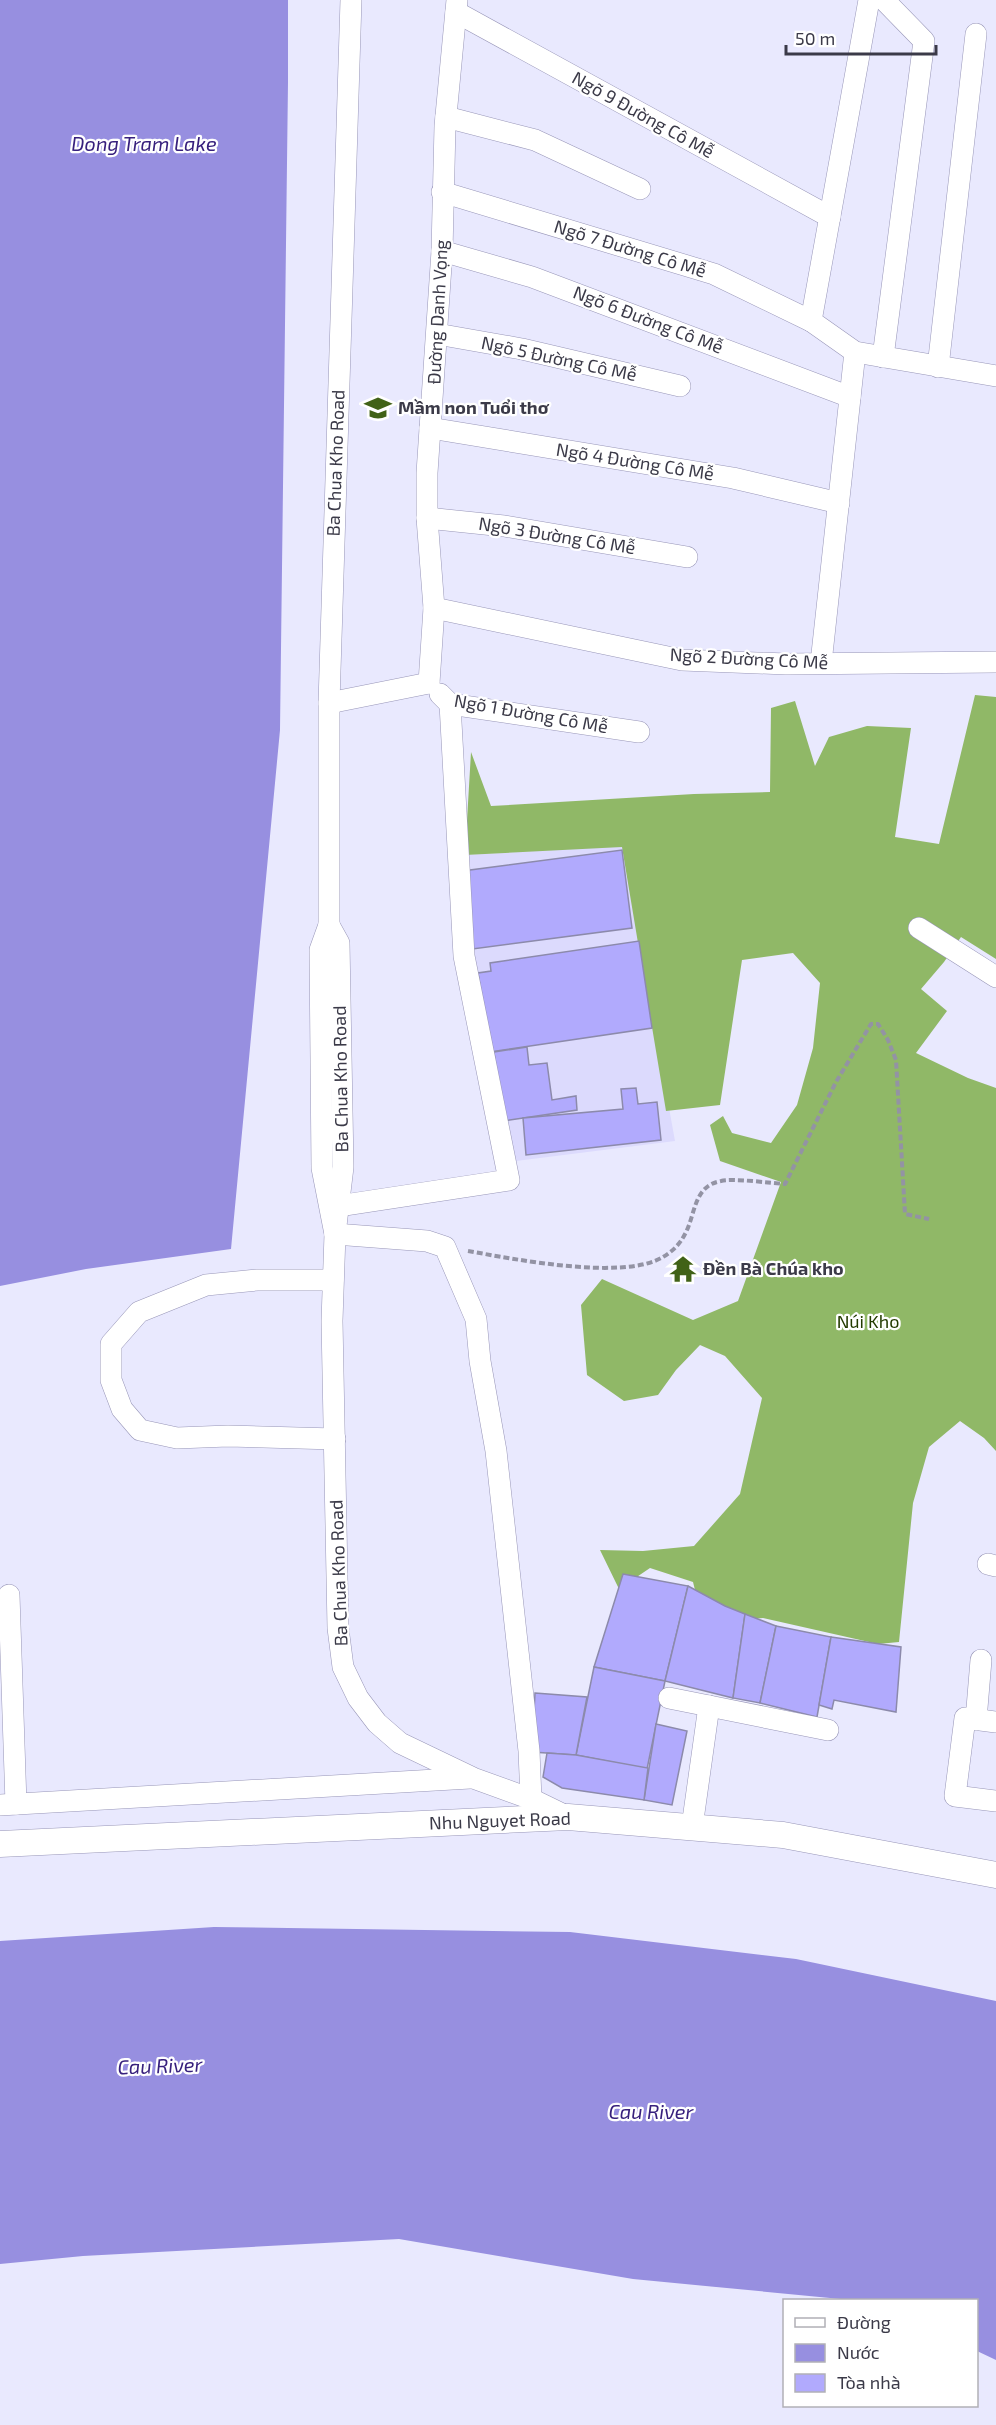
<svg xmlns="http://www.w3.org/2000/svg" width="996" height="2425" font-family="'Exo 2',sans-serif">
<rect width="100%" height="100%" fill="#e9e9fe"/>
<polygon fill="#dcdafd" points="622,846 675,1141 516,1161 469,971 465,855"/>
<polygon fill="#90b867" points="975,695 996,697 996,959 961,937 944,962 921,989 947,1011 916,1053 968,1078 996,1088 996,1451 984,1438 960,1421 929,1447 913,1503 899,1642 878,1644 763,1618 727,1621 700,1610 693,1582 650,1568 619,1589 600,1550 643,1551 694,1546 740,1494 762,1398 725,1356 700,1345 676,1370 658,1395 624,1401 587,1375 581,1305 602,1279 693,1320 738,1301 781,1182 720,1161 710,1125 723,1116 732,1133 771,1143 797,1105 813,1048 820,983 793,953 742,960 720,1105 666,1111 622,847 465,855 471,752 491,806 694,794 770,792 771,708 795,701 815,766 829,737 867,726 911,728 895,837 939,844"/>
<g fill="#978fe0">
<polygon points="0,0 288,0 288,82 280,730 231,1249 86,1269 0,1286"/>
<polygon points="214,1927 570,1932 796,1959 996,2001 996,2360 977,2351 976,2300 851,2300 633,2279 399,2239 83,2256 0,2264 0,1941"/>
</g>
<g fill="#b1aafd" stroke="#8c8aab" stroke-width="1.5">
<polygon points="622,850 632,928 465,950 455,872"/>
<polygon points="639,941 652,1028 490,1052 478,973 491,971 490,963"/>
<polygon points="527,1047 529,1065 547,1063 552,1100 576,1096 577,1110 503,1121 494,1052"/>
<polygon points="636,1088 638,1104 657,1102 661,1140 526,1155 523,1118 623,1109 621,1089"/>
<polygon points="623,1574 688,1586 665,1681 594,1667"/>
<polygon points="688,1586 725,1606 745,1614 733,1698 665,1681"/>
<polygon points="745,1614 776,1626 760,1703 733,1698"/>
<polygon points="776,1626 831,1637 817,1717 760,1703"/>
<polygon points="831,1637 901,1647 896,1712 834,1700 832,1709 819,1705"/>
<polygon points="594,1667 665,1681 647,1769 576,1755"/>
<polygon points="535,1693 587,1697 576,1755 532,1752"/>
<polygon points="656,1724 687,1731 672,1805 644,1800"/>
<polygon points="547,1753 576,1755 648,1768 644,1800 562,1788 543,1777"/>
</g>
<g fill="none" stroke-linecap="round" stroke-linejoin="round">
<defs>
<g id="minor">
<polyline points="869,0 811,321 855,352 996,376"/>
<polyline points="456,12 830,217"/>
<polyline points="446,117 535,140 640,189"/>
<polyline points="442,192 714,274 811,321"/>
<polyline points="442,251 532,277 850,397"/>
<polyline points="437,334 522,349 680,386"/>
<polyline points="883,357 924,41 884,0"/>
<polyline points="938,367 976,34"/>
<polyline points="430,428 733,478 839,503"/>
<polyline points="427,518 504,526 687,557"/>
<polyline points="434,608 682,660 786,664 996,662"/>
<polyline points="821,663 855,352"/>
<polyline points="429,683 434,608 427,518 427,473 442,251 445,126 457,0"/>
<polyline points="440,694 450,704 639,732"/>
<polyline points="329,703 429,683"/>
<polyline points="329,925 339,943 343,1167 335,1234 332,1321 338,1628 343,1667 358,1698 377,1723 400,1743 473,1778 531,1799 568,1817"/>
<polyline points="919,928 996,977"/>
<polyline points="338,1206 509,1180 464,956 450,704"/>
<polyline points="335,1234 322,1168 320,950 329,925 329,703 351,0"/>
<polyline points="335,1234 427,1241 445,1247 476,1319 480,1361 496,1451 529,1751 531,1799"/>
<polyline points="333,1280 257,1280 206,1285 139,1312 111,1344 111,1380 122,1409 140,1430 177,1438 228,1436 335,1439"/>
<polyline points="988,1564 996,1566"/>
<polyline points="9,1595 16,1804"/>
<polyline points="669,1698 709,1706"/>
<polyline points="976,1720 981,1660"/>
<polyline points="996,1722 965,1718 955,1796 996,1801"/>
<polyline points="0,1805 470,1778"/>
<polyline points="692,1827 709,1706 828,1730"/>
</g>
<polyline id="major" points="0,1844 568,1817 783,1835 996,1875"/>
</defs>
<use href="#minor" stroke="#9896b8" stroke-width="22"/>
<use href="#major" stroke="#9896b8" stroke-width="27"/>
<path stroke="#9393a4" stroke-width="4" stroke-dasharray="6 3" stroke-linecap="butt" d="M468 1251C514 1259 623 1281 663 1257 673 1251 680 1244 685 1234 696 1214 693 1186 721 1181 734 1178 769 1183 785 1184L836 1082 871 1024H878L888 1040 896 1060 905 1214 929 1219"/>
<use href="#minor" stroke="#fff" stroke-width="21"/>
<use href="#major" stroke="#fff" stroke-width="26"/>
</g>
<defs>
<symbol id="school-bare" viewBox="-9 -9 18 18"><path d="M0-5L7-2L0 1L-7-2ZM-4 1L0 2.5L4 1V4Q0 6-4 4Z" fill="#416217" stroke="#fff" stroke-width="2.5" paint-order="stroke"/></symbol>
<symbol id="temple-bare" viewBox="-9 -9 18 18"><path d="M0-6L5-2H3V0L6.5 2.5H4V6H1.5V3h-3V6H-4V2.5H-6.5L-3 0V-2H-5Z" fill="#416217" stroke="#fff" stroke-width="2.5" paint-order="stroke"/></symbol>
</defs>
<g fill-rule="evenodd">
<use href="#school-bare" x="359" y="389" width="38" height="38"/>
<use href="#temple-bare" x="664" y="1250" width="38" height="38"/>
</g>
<g text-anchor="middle" stroke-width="4.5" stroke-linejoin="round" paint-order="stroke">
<g font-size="18" fill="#3b3a48" stroke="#fff">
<text transform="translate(643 115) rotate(29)" y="6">Ngõ 9 Đường Cô Mễ</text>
<text transform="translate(630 249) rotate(17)" y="6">Ngõ 7 Đường Cô Mễ</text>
<text transform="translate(438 312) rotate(-87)" y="6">Đường Danh Vọng</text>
<text transform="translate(648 320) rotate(21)" y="6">Ngõ 6 Đường Cô Mễ</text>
<text transform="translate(559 359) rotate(12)" y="6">Ngõ 5 Đường Cô Mễ</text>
<text transform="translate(635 462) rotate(9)" y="6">Ngõ 4 Đường Cô Mễ</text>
<text transform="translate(336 463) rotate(-88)" y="6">Ba Chua Kho Road</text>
<text transform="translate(557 536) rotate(9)" y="6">Ngõ 3 Đường Cô Mễ</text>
<text transform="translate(749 659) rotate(3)" y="6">Ngõ 2 Đường Cô Mễ</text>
<text transform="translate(531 714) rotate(10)" y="6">Ngõ 1 Đường Cô Mễ</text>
<text transform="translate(341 1079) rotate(-91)" y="6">Ba Chua Kho Road</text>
<text transform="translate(339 1573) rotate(-92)" y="6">Ba Chua Kho Road</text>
<text transform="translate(500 1821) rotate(-2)" y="6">Nhu Nguyet Road</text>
</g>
<g font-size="18" font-weight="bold" fill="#3b3a48" stroke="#fff" text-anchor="start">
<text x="398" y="414">Mầm non Tuổi thơ</text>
<text x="703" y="1275">Đền Bà Chúa kho</text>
</g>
<g font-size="18" fill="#233b00" stroke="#fff">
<text x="868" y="1328">Núi Kho</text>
</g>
<g font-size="20" font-style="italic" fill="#37207d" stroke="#fff">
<text x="144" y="151">Dong Tram Lake</text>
<text transform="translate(160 2066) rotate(-2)" y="7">Cau River</text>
<text x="651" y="2119">Cau River</text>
</g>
</g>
<rect x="783" y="2299" width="195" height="108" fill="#ffffff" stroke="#b1b0b6" stroke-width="1.5"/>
<rect x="795" y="2318" width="30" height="9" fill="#ffffff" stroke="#b1b0b6" stroke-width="1.5"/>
<text x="837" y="2329" font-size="18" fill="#3b3a48">Đường</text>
<rect x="795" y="2344" width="30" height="18" fill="#978fe0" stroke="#b1b0b6" stroke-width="1.5"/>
<text x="837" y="2359" font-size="18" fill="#3b3a48">Nước</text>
<rect x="795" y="2374" width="30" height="18" fill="#b1aafd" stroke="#b1b0b6" stroke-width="1.5"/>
<text x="837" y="2389" font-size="18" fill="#3b3a48">Tòa nhà</text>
<path d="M786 45v9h150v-9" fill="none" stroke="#3b3a48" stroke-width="3"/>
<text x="795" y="45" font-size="18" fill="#3b3a48" stroke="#ffffff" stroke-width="4.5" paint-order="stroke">50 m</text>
</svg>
